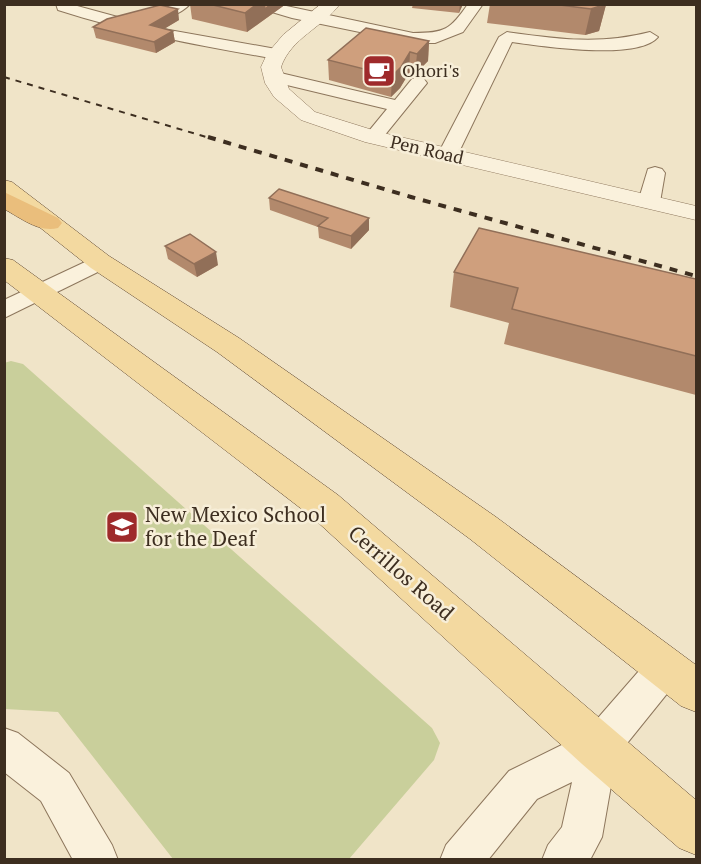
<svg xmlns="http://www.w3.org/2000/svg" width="701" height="864" font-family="'PT Serif',serif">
<rect width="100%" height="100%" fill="#f0e4c8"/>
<polygon fill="#c9cf9b" points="11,361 23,364 432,728 440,743 434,760 349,859 173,859 58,712 5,709 4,363"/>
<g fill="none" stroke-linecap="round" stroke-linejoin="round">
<defs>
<g id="service">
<path d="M56 4H70L158 28 276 49 284 54 276 59C202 46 129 33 58 10Z"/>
<path d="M173 4H190C180 16 144 29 132 17 143 7 161 13 173 4Z"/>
<path d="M253 4H277L413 33C445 33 450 30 468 4H483L463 32 435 43H413L292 18 255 7Z"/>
<path d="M507 32C558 39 599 45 650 32L658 37C638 61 541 46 512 42L458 154 455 158H441L438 154 499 37Z"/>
<polygon points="272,71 395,100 412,79 424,79 427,83 380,141 366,141 364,137 387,109 266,80 264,76 266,72"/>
<polygon points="655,167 662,169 665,173 660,202 656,206 649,208 642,206 638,202 648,169"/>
<polygon points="100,255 108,257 111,262 108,267 4,318 4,300"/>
<polygon points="665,650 678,656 683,668 678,680 616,757 602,837 590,860 542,860 548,845 562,827 572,782 537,799 488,860 440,860 446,845 509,771 584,734 652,656"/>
<polygon points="4,728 18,733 69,773 112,845 118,860 73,860 41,801 4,772"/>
</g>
<path id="minor" d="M321 4H340C322 28 291 38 281 67L289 89 315 112 379 132 696 206V220L365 142 301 120 274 97 265 83 261 67 267 54 283 35Z"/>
<g id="primary">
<polygon points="4,180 12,182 109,256 239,338 496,517 696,665 696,712 681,706 470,539 217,352 91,268 4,199"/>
<polygon points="4,258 13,260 338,495 696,800 696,855 679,848 582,764 312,517 4,280"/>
</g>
<path id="trunk" d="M4 192 58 218 62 223 58 228C39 233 21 218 4 209Z"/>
</defs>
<use href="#service" stroke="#8d765c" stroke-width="2"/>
<use href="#minor" stroke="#8d765c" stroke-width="1"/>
<use href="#primary" stroke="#5b4430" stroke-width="1"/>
<use href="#trunk" stroke="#5b4430" stroke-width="1"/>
<use href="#service" fill="#faf1dc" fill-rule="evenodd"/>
<use href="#minor" fill="#faf1dc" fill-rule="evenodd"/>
<use href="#primary" fill="#f3d9a0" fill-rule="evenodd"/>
<use href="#trunk" fill="#eabe7c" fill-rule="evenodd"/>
<polyline stroke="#3d2e20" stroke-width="2" stroke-dasharray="6 6" stroke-linecap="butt" points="4,77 213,139"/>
<polyline stroke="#3d2e20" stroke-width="4" stroke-dasharray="8 8" stroke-linecap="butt" points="208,137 411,197 696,276"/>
</g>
<g fill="#b2896c">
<polygon points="190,4 286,4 247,32 192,19"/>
<polygon points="413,4 463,4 459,13 412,8"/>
<polygon points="490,4 606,4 599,31 585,35 487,23"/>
<polygon points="179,20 164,29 173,31 175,42 156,53 96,38 93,27"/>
<polygon points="429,41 428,61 415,74 409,73 400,88 391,97 329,80 328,60"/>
<polygon points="269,198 369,230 351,249 319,238 318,227 270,210"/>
<polygon points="165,246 218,265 197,277 168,259"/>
<polygon points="454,272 696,279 696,395 504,344 509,323 450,307"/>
</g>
<g fill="#916f58">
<polygon points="257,4 286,4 247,32 245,13"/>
<polygon points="460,4 463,4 459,13"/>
<polygon points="606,5 599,31 585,35 591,9"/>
<polygon points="178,9 179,20 152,36 150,25"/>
<polygon points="173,31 175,42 156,53 154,42"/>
<polygon points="429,41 428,61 415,74 417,54"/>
<polygon points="410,52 409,73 400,88 391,97 392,76"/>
<polygon points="369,218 369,230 351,249 351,236"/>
<polygon points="216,252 218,265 197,277 194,264"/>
</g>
<g fill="#cf9f7d" stroke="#916f58" stroke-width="1.5">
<polygon points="209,4 257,4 245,13"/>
<polygon points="264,4 271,4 265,9"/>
<polygon points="552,4 606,4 591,9"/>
<polygon points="160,5 178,9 150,25 173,31 154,42 93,27 107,19"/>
<polygon points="366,28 429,41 417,54 410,52 401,67 392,76 328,60"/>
<polygon points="279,189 369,218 351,236 318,226 328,218 269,198"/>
<polygon points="479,228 696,279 696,356 512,309 518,288 454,272"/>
<polygon points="190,234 216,252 194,264 165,246"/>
</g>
<defs>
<symbol id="cafe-square" viewBox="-11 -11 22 22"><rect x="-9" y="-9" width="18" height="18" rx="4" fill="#9e2a2b" stroke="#f7eed8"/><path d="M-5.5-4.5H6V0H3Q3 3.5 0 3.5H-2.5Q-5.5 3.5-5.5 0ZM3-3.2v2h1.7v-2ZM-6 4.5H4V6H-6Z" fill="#fff"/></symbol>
<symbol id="school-square" viewBox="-11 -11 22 22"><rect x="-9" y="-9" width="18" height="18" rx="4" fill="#9e2a2b" stroke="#f7eed8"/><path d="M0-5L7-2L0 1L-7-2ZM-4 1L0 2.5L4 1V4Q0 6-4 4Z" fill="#fff"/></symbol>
</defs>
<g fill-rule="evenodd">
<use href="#cafe-square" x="360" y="52" width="38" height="38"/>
<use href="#school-square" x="103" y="508" width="38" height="38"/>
</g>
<g text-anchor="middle" stroke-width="5" stroke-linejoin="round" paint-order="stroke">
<g font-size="18" fill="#3d2e20" stroke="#f7eed8" text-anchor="start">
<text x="402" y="77">Ohori's</text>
</g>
<g font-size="18" fill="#3d2e20" stroke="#f7eed8">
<text transform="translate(427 150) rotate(13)" y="6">Pen Road</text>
</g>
<g font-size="21" fill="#3d2e20" stroke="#f7eed8" text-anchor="start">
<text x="145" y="522">New Mexico School<tspan x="145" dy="24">for the Deaf</tspan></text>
</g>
<g font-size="21" fill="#3d2e20" stroke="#f7eed8">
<text transform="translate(401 573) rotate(41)" y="7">Cerrillos Road</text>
</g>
</g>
<rect width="701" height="864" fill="none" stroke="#3d2e20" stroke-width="12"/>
</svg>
